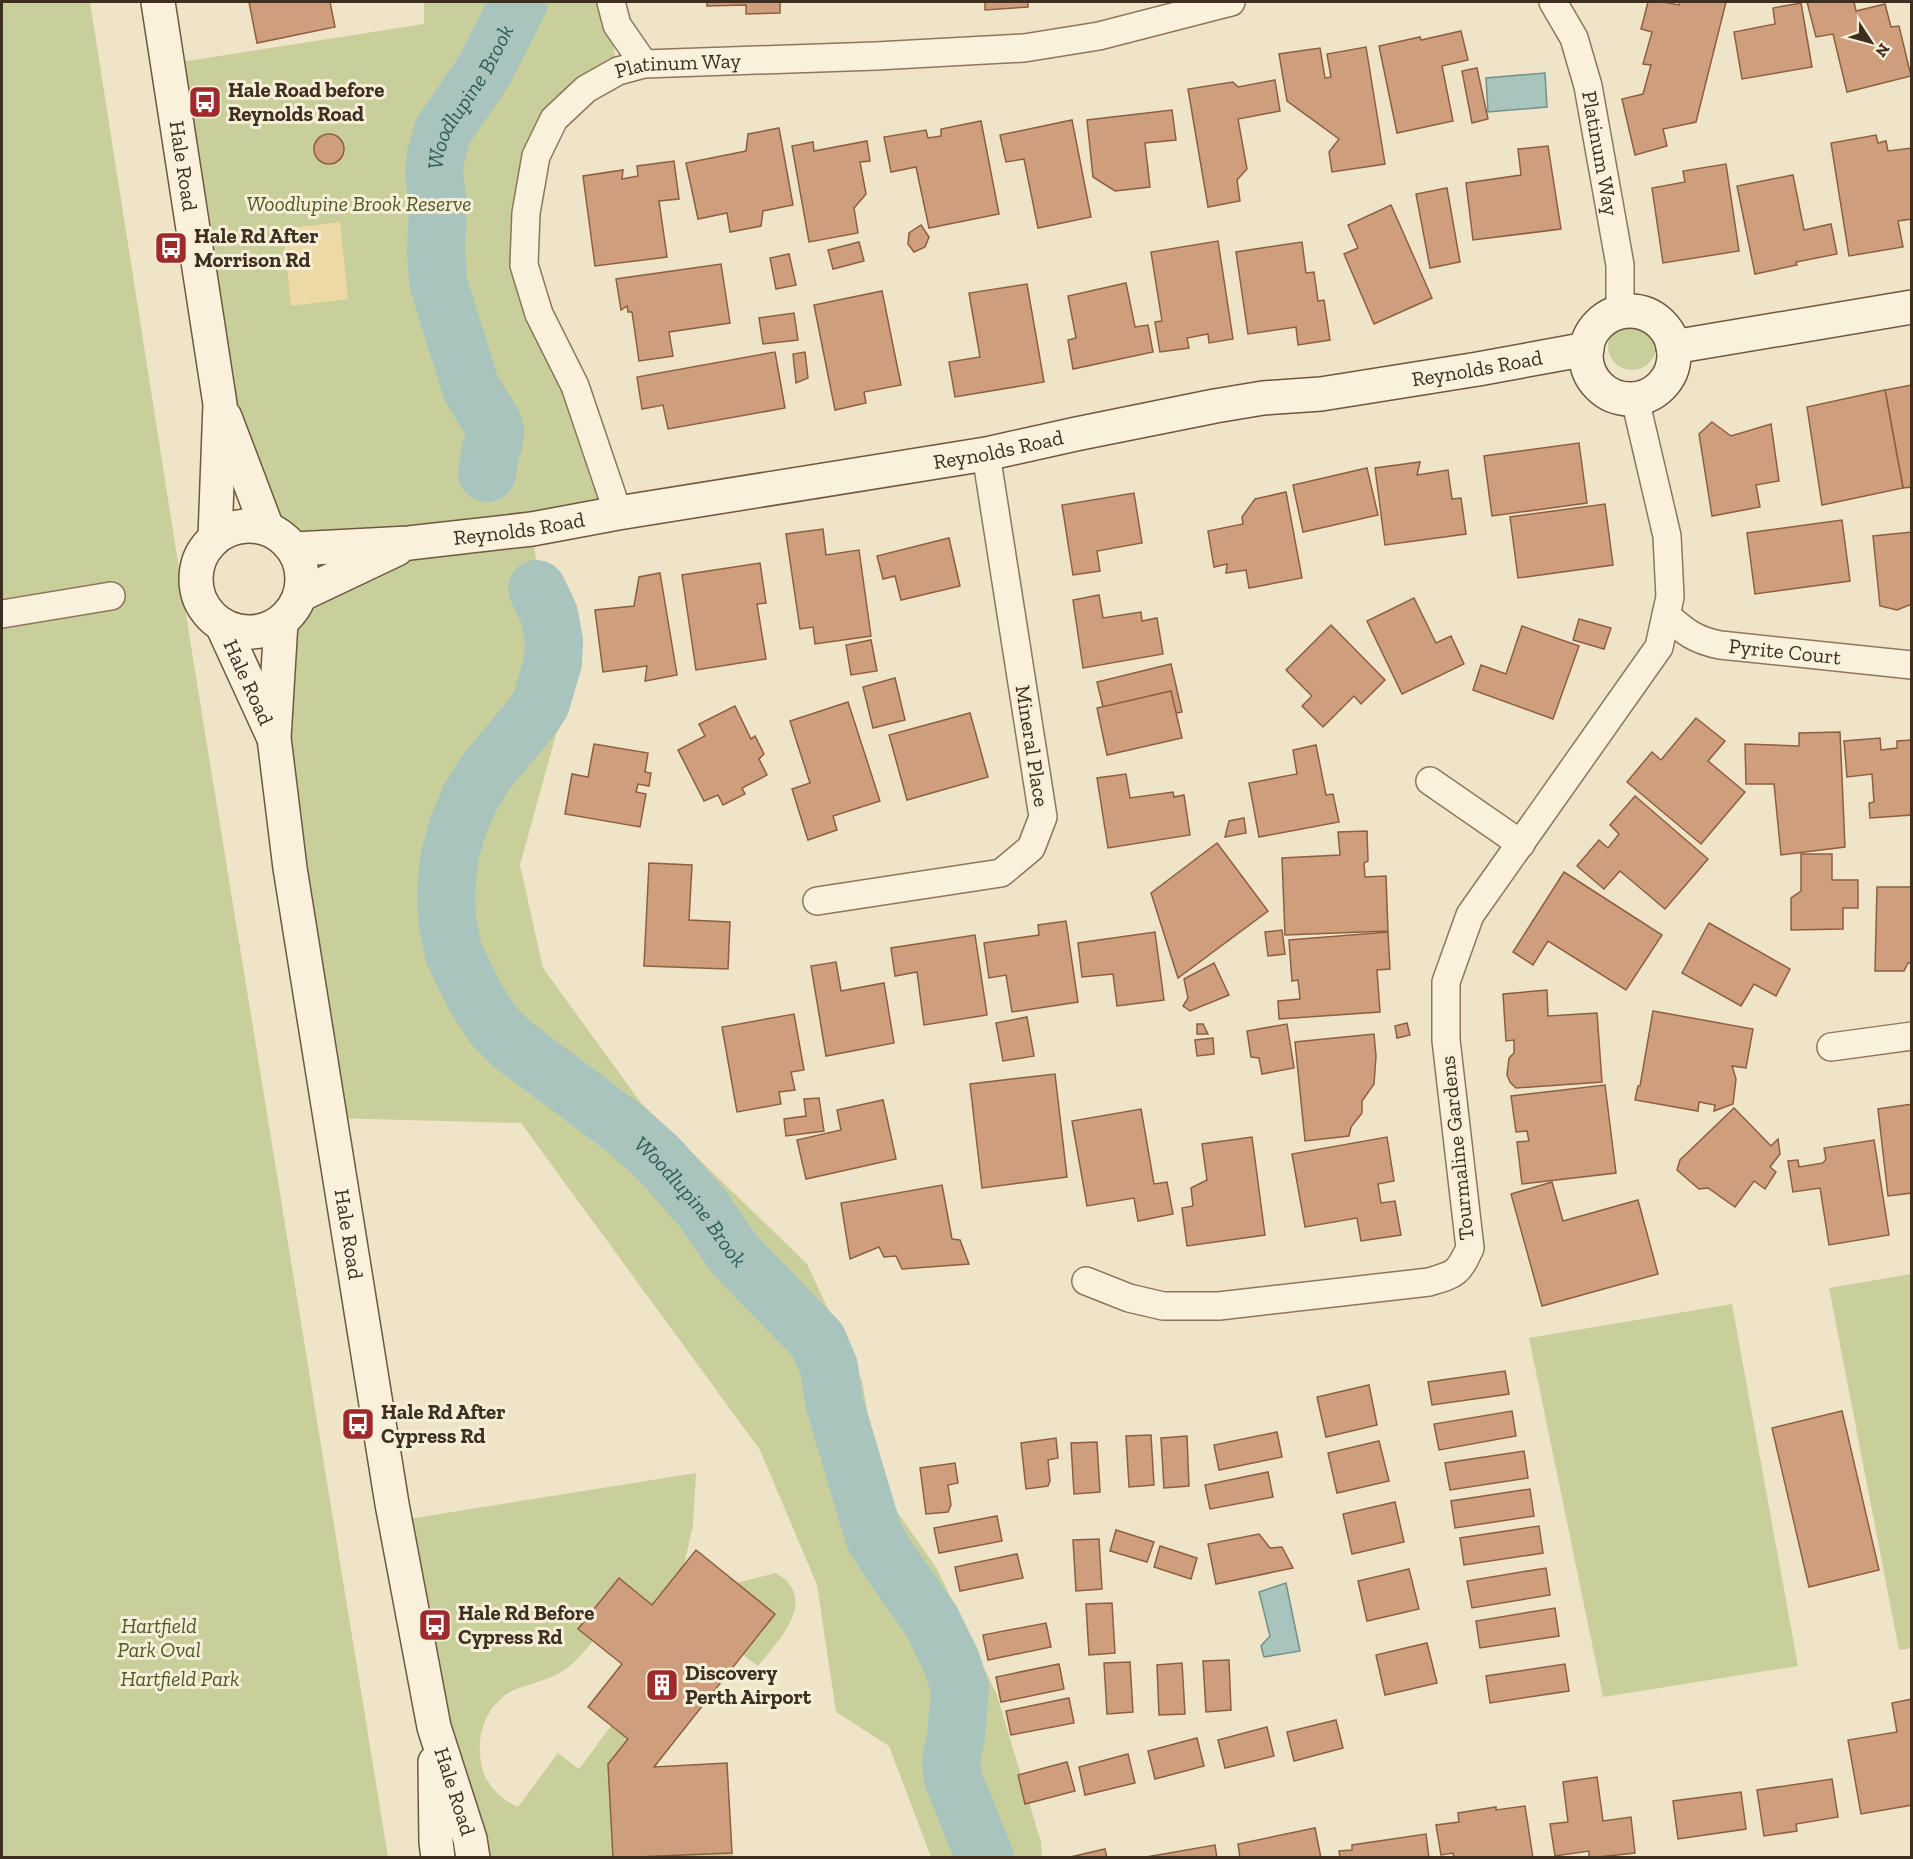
<svg xmlns="http://www.w3.org/2000/svg" width="1913" height="1859" font-family="'Zilla Slab',serif">
<rect width="100%" height="100%" fill="#f0e4c8"/>
<g fill="#c9cf9b">
<polygon points="2,2 90,2 195,671 388,1857 2,1857"/>
<path d="M424 2H605L618 71 554 119 524 265 618 513 532 529 558 727 520 865 543 968 641 1103 807 1264 862 1381 880 1487 937 1569 997 1695 1041 1842 1042 1857H931L889 1746 836 1712 817 1585 760 1450 521 1123 330 1118 290 868 281 622C313 588 308 550 267 528L220 404 168 64 424 24Z"/>
<circle cx="1632" cy="346" r="24"/>
<polygon points="1911,1274 1912,1648 1899,1650 1829,1288"/>
<polygon points="1732,1304 1798,1666 1603,1697 1529,1338"/>
<path d="M696 1473 693 1525 684 1565 652 1605 618 1578 578 1629 593 1641C582 1654 571 1668 556 1675 540 1683 519 1685 504 1696 483 1713 477 1738 481 1763 484 1783 500 1799 518 1807L558 1753 579 1769 611 1726 628 1739 608 1764 613 1857H473L396 1521Z"/>
<path d="M776 1573C820 1599 779 1640 758 1666L743 1655 737 1583Z"/>
<polygon points="732,1853 735,1857 641,1858"/>
</g>
<polygon fill="#ecd9a5" points="340,222 348,299 291,306 283,229"/>
<g fill="#a9c4bc" stroke="#6f938a" stroke-width="1.5">
<polygon points="1545,73 1547,107 1488,112 1486,78"/>
<polygon points="1286,1583 1300,1651 1264,1657 1261,1646 1270,1636 1259,1592"/>
</g>
<g fill="none" stroke-linecap="round" stroke-linejoin="round">
<g stroke="#a9c4bc" stroke-width="58">
<path id="s1" d="M487 473 490 452 494 442 495 431 492 422 471 388 438 282 436 250 438 202 434 176 436 155 443 131 484 71 519 2"/>
<path id="s2" d="M537 589 549 614 554 641 553 662 541 703 532 717 486 772 470 798 457 829 449 859 446 893 447 920 454 954 474 995 493 1025 513 1045 624 1128 658 1158 703 1209 734 1254 818 1341 829 1367 834 1402 874 1536 890 1562 931 1620 951 1661 960 1688 956 1737 951 1760 953 1778 985 1858"/>
</g>
</g>
<g fill="#cf9f7d" stroke="#8d5f41" stroke-width="1.5">
<polygon points="249,2 330,2 335,27 257,43"/>
<polygon points="707,2 780,2 780,13 746,14 746,5 707,6"/>
<polygon points="985,2 1028,2 1028,7 985,10"/>
<polygon points="1648,2 1663,2 1679,5 1680,2 1726,2 1696,122 1663,129 1667,146 1635,155 1622,99 1643,94 1651,65 1643,64 1652,32 1641,29"/>
<polygon points="1807,2 1854,2 1856,11 1885,4 1891,27 1899,26 1911,76 1847,92 1833,34 1816,37"/>
<polygon points="1801,3 1812,67 1742,79 1734,32 1775,24 1773,8"/>
<polygon points="1461,31 1468,60 1442,66 1453,121 1397,133 1379,46 1420,37 1421,40"/>
<polygon points="1366,47 1385,164 1332,172 1329,152 1339,139 1287,101 1279,54 1320,48 1325,78 1331,77 1327,54"/>
<polygon points="1477,68 1488,119 1472,123 1462,71"/>
<polygon points="1275,80 1280,111 1238,119 1247,169 1237,180 1240,201 1208,207 1188,89 1233,82 1238,87"/>
<polygon points="1172,110 1176,140 1145,143 1150,187 1115,191 1093,177 1087,120"/>
<polygon points="1072,120 1091,217 1038,228 1024,159 1006,162 1000,135"/>
<polygon points="981,121 999,214 929,228 916,167 891,172 884,137 926,130 928,138 941,136 941,129"/>
<polygon points="779,128 793,205 763,211 761,226 730,232 727,213 698,219 686,163 746,151 748,134"/>
<circle cx="329" cy="149" r="15"/>
<polygon points="1876,135 1878,143 1886,141 1888,151 1912,148 1912,219 1898,221 1903,247 1849,256 1831,143"/>
<polygon points="867,141 870,161 860,162 866,194 854,208 858,233 809,242 792,146 813,142 814,151"/>
<polygon points="1548,146 1561,229 1473,240 1466,183 1521,175 1518,149"/>
<polygon points="674,161 679,199 659,201 667,257 595,266 583,176 623,170 622,179 638,176 637,166"/>
<polygon points="1726,164 1739,251 1663,263 1652,188 1685,182 1683,171"/>
<polygon points="1793,175 1804,230 1831,224 1837,254 1796,262 1797,265 1755,274 1737,186"/>
<polygon points="1447,188 1460,262 1430,268 1416,194"/>
<polygon points="1391,205 1432,298 1374,324 1344,254 1358,248 1348,225"/>
<polygon points="921,225 929,237 925,247 914,252 908,244 909,233"/>
<polygon points="1218,241 1233,339 1209,343 1208,334 1187,338 1189,348 1160,352 1155,322 1162,321 1151,252"/>
<polygon points="859,242 864,261 833,269 828,250"/>
<polygon points="1302,242 1306,273 1314,272 1318,301 1324,300 1330,340 1298,345 1296,327 1248,334 1236,252"/>
<polygon points="789,254 796,285 776,289 770,258"/>
<polygon points="721,264 730,323 669,332 673,356 639,361 632,312 628,312 627,306 621,310 616,279"/>
<polygon points="1126,283 1135,327 1148,325 1153,352 1073,369 1068,340 1076,338 1068,296"/>
<polygon points="1027,284 1044,382 955,397 949,362 980,357 969,293"/>
<polygon points="882,291 901,385 864,392 866,403 835,410 814,305"/>
<polygon points="794,313 798,340 763,344 759,318"/>
<polygon points="775,352 785,408 668,429 663,405 642,409 637,377"/>
<polygon points="805,352 808,378 796,383 793,354"/>
<polygon points="1912,385 1912,487 1903,488 1885,390"/>
<polygon points="1885,390 1903,488 1822,505 1807,407"/>
<polygon points="1712,422 1731,436 1771,424 1779,481 1756,485 1760,507 1712,516 1699,434"/>
<polygon points="1579,443 1587,503 1492,516 1484,456"/>
<polygon points="1420,462 1417,475 1448,470 1452,499 1461,498 1466,534 1385,545 1375,468"/>
<polygon points="1367,468 1378,515 1303,532 1293,485"/>
<polygon points="1286,492 1302,578 1249,588 1246,570 1226,573 1227,564 1214,567 1208,531 1243,524 1242,517 1255,499"/>
<polygon points="1134,493 1142,543 1097,551 1100,571 1073,575 1062,505"/>
<polygon points="1605,504 1613,565 1518,578 1510,517"/>
<polygon points="1842,520 1850,581 1755,594 1747,533"/>
<polygon points="823,529 826,555 859,550 871,636 815,644 813,627 800,629 786,534"/>
<polygon points="1912,532 1912,604 1897,610 1880,606 1873,536"/>
<polygon points="949,538 960,586 901,600 895,576 883,579 877,556"/>
<polygon points="760,563 766,603 757,604 766,659 696,670 682,575"/>
<polygon points="660,573 677,675 645,681 647,666 603,672 595,610 634,606 639,577"/>
<polygon points="1099,595 1103,618 1141,612 1142,621 1157,618 1163,654 1083,668 1073,600"/>
<polygon points="1414,598 1436,643 1451,636 1464,664 1402,694 1367,621"/>
<polygon points="1579,619 1611,628 1604,649 1573,640"/>
<polygon points="1331,625 1385,680 1361,704 1354,696 1323,727 1302,706 1312,696 1286,670"/>
<polygon points="1522,626 1579,646 1553,719 1473,690 1481,665 1506,674"/>
<polygon points="871,640 877,671 851,675 846,645"/>
<polygon points="1171,664 1182,712 1108,728 1097,682"/>
<polygon points="895,678 905,720 873,728 863,687"/>
<polygon points="1171,691 1182,738 1107,755 1097,708"/>
<polygon points="848,702 880,801 833,816 837,830 808,840 792,789 810,783 790,721"/>
<polygon points="735,706 751,739 755,736 764,754 759,759 767,775 742,788 745,794 723,805 718,795 704,801 678,750 705,736 699,724"/>
<polygon points="970,713 988,777 907,800 889,735"/>
<polygon points="1696,718 1725,741 1708,761 1745,792 1701,844 1627,782 1652,752 1661,760"/>
<polygon points="1840,732 1845,847 1781,855 1774,784 1746,784 1745,744 1799,746 1799,733"/>
<polygon points="1880,738 1881,750 1897,748 1897,741 1912,740 1912,815 1870,818 1869,803 1874,802 1872,774 1847,777 1844,741"/>
<polygon points="594,744 648,753 645,772 651,773 649,786 638,784 636,792 646,794 640,827 565,814 572,774 588,777"/>
<polygon points="1316,745 1326,795 1333,794 1339,822 1259,837 1249,783 1297,774 1293,750"/>
<polygon points="1126,774 1130,798 1173,792 1174,797 1184,795 1190,835 1108,848 1097,778"/>
<polygon points="1635,796 1708,859 1665,909 1620,871 1604,889 1577,866 1599,840 1608,848 1619,834 1610,825"/>
<polygon points="1244,818 1246,833 1225,837 1229,821"/>
<polygon points="1367,831 1368,861 1364,863 1365,877 1386,876 1388,931 1285,935 1282,858 1340,855 1338,832"/>
<polygon points="1217,843 1268,911 1178,978 1151,893"/>
<polygon points="1801,854 1832,854 1832,880 1858,880 1858,908 1843,908 1843,929 1791,930 1791,898 1801,891"/>
<polygon points="649,863 692,865 689,920 730,922 728,969 644,966"/>
<polygon points="1564,872 1662,935 1626,990 1548,941 1533,965 1513,952"/>
<polygon points="1877,887 1912,887 1912,963 1908,963 1904,971 1875,971"/>
<polygon points="1066,921 1078,1002 1012,1012 1006,975 989,978 984,943 1039,935 1038,925"/>
<polygon points="1709,923 1790,969 1776,996 1754,984 1741,1006 1682,973"/>
<polygon points="1282,930 1285,954 1268,956 1265,932"/>
<polygon points="1155,932 1164,1000 1117,1006 1113,974 1082,977 1078,943"/>
<polygon points="1388,932 1390,969 1377,970 1380,1012 1279,1019 1278,1001 1300,999 1298,980 1292,981 1289,940"/>
<polygon points="975,935 987,1015 924,1025 917,972 895,976 891,948"/>
<polygon points="836,962 841,991 884,983 894,1043 826,1056 811,966"/>
<polygon points="1214,963 1229,995 1190,1011 1183,1006 1188,998 1184,979"/>
<polygon points="1547,990 1548,1016 1597,1013 1602,1082 1516,1088 1510,1082 1507,1075 1509,1058 1514,1053 1514,1040 1506,1041 1503,994"/>
<polygon points="1653,1011 1753,1029 1746,1068 1732,1066 1736,1079 1733,1104 1714,1111 1715,1105 1699,1102 1698,1111 1635,1100 1638,1086 1640,1086"/>
<polygon points="794,1014 804,1070 791,1072 795,1090 779,1092 781,1104 737,1112 722,1027"/>
<polygon points="1027,1017 1034,1056 1003,1061 996,1023"/>
<polygon points="1407,1023 1410,1035 1397,1038 1395,1026"/>
<polygon points="1197,1024 1203,1024 1208,1034 1197,1034"/>
<polygon points="1287,1024 1294,1068 1262,1074 1259,1058 1251,1057 1247,1031"/>
<polygon points="1374,1034 1376,1056 1374,1084 1362,1101 1362,1113 1351,1127 1349,1136 1305,1141 1295,1042"/>
<polygon points="1213,1038 1214,1054 1197,1056 1195,1040"/>
<polygon points="1055,1074 1067,1177 982,1188 970,1084"/>
<polygon points="1605,1085 1616,1173 1522,1184 1517,1142 1529,1141 1527,1131 1516,1132 1511,1096"/>
<polygon points="819,1098 824,1131 786,1136 784,1119 806,1116 804,1099"/>
<polygon points="883,1100 896,1159 806,1179 797,1140 841,1130 837,1110"/>
<polygon points="1912,1104 1912,1193 1888,1196 1878,1109"/>
<polygon points="1734,1108 1771,1146 1778,1139 1780,1154 1770,1167 1776,1172 1765,1189 1754,1181 1735,1207 1708,1188 1699,1189 1677,1170 1680,1160"/>
<polygon points="1141,1109 1154,1184 1167,1182 1173,1214 1138,1221 1134,1198 1087,1206 1072,1121"/>
<polygon points="1252,1137 1265,1235 1187,1246 1182,1208 1193,1206 1191,1188 1207,1180 1202,1144"/>
<polygon points="1387,1137 1394,1181 1378,1184 1381,1203 1395,1201 1401,1235 1361,1241 1357,1218 1305,1227 1292,1154"/>
<polygon points="1874,1140 1889,1235 1829,1245 1820,1188 1793,1192 1788,1161 1798,1160 1799,1167 1823,1163 1826,1159 1824,1148"/>
<polygon points="1552,1182 1563,1221 1638,1200 1658,1274 1542,1306 1511,1194"/>
<polygon points="942,1185 952,1239 960,1240 969,1264 902,1269 896,1256 884,1257 879,1247 850,1259 841,1203"/>
<polygon points="1505,1371 1509,1394 1432,1405 1428,1382"/>
<polygon points="1369,1385 1377,1425 1326,1437 1317,1397"/>
<polygon points="1512,1411 1516,1436 1439,1450 1434,1424"/>
<polygon points="1842,1411 1879,1570 1809,1587 1772,1428"/>
<polygon points="1277,1432 1282,1457 1219,1470 1214,1445"/>
<polygon points="1151,1435 1154,1485 1129,1487 1126,1436"/>
<polygon points="1187,1436 1189,1486 1164,1488 1161,1438"/>
<polygon points="1056,1438 1058,1458 1048,1460 1050,1481 1048,1486 1026,1489 1021,1443"/>
<polygon points="1379,1441 1389,1481 1337,1493 1328,1453"/>
<polygon points="1097,1442 1100,1492 1074,1494 1071,1443"/>
<polygon points="1524,1451 1528,1478 1450,1490 1445,1463"/>
<polygon points="955,1463 958,1483 948,1485 951,1505 948,1512 926,1514 920,1468"/>
<polygon points="1268,1472 1273,1497 1210,1509 1205,1485"/>
<polygon points="1530,1489 1534,1516 1455,1528 1451,1501"/>
<polygon points="1395,1502 1404,1542 1352,1554 1343,1514"/>
<polygon points="997,1516 1002,1541 939,1553 934,1528"/>
<polygon points="1539,1526 1543,1553 1464,1565 1460,1538"/>
<polygon points="1116,1530 1154,1542 1147,1562 1110,1551"/>
<polygon points="1259,1534 1270,1548 1282,1547 1293,1568 1216,1584 1208,1544"/>
<polygon points="1099,1539 1102,1589 1076,1591 1073,1540"/>
<polygon points="1160,1546 1197,1558 1191,1579 1154,1567"/>
<polygon points="696,1550 775,1614 654,1767 727,1763 732,1853 613,1858 608,1764 628,1739 588,1707 622,1664 578,1629 619,1578 652,1605"/>
<polygon points="1017,1554 1023,1578 960,1591 955,1567"/>
<polygon points="1546,1568 1550,1595 1472,1608 1467,1581"/>
<polygon points="1409,1569 1419,1609 1367,1621 1358,1581"/>
<polygon points="1112,1603 1115,1653 1089,1655 1086,1604"/>
<polygon points="1555,1608 1559,1636 1480,1648 1476,1621"/>
<polygon points="1046,1623 1051,1647 988,1660 983,1635"/>
<polygon points="1427,1643 1437,1683 1385,1695 1376,1655"/>
<polygon points="1229,1660 1231,1710 1206,1712 1203,1661"/>
<polygon points="1130,1662 1133,1712 1107,1714 1104,1663"/>
<polygon points="1182,1663 1185,1714 1159,1715 1157,1665"/>
<polygon points="1059,1664 1064,1689 1001,1702 996,1677"/>
<polygon points="1565,1664 1569,1691 1490,1703 1486,1676"/>
<polygon points="1069,1698 1074,1723 1011,1735 1006,1711"/>
<polygon points="1912,1699 1912,1805 1861,1814 1848,1740 1897,1732 1892,1703"/>
<polygon points="1336,1720 1343,1748 1294,1761 1287,1732"/>
<polygon points="1267,1727 1274,1756 1225,1768 1218,1740"/>
<polygon points="1197,1738 1204,1766 1155,1779 1148,1751"/>
<polygon points="1128,1754 1135,1783 1085,1795 1079,1767"/>
<polygon points="1067,1762 1075,1791 1025,1804 1018,1775"/>
<polygon points="1597,1777 1603,1821 1631,1817 1635,1853 1589,1858 1589,1851 1555,1856 1550,1824 1568,1822 1563,1782"/>
<polygon points="1832,1779 1838,1817 1796,1824 1797,1831 1764,1836 1757,1790"/>
<polygon points="1741,1792 1746,1829 1678,1839 1673,1801"/>
<polygon points="1525,1806 1533,1858 1454,1858 1453,1853 1441,1855 1436,1825 1459,1822 1458,1813 1496,1807 1496,1810"/>
<polygon points="1315,1828 1321,1858 1240,1858 1238,1844"/>
<polygon points="1426,1834 1429,1858 1340,1858 1339,1851 1352,1850 1352,1845"/>
<polygon points="1215,1845 1217,1858 1140,1858"/>
<polygon points="1105,1849 1107,1858 1066,1858"/>
</g>
<g fill="none" stroke-linecap="round" stroke-linejoin="round">
<defs>
<g id="street">
<polyline points="611,2 617,25 644,64"/>
<path id="s3" d="M1553 2 1574 38 1588 86 1620 265V312"/>
<path id="s4" d="M618 513 575 386 539 314 524 265 526 213 536 156 554 119 586 89 618 71 644 64 876 56 1024 48 1099 36 1231 2"/>
<polyline points="2,614 111,596"/>
<path id="s5" d="M1666 615C1685 632 1695 640 1720 645L1912 665"/>
<polyline points="1430,781 1521,844"/>
<polyline points="817,901 1001,873 1031,848 1043,817 986,454"/>
<polyline points="1831,1047 1912,1036"/>
<path d="M1086 1281 1129 1298 1163 1306H1219L1429 1282C1456 1274 1458 1274 1470 1248L1446 1040V982L1470 915 1659 647 1670 597 1667 536 1635 399"/>
</g>
<g id="secondary">
<path id="s6" d="M158 2 220 404 215 537"/>
<circle cx="1630" cy="355" r="44"/>
<polyline points="1673,347 1912,307"/>
<polyline points="225,417 267,528"/>
<circle cx="249" cy="579" r="53"/>
<path id="s7" d="M294 549 409 543 532 529 618 513 986 454 1076 434 1215 406 1263 398 1321 394 1478 369 1587 349"/>
<polyline points="300,595 397,549"/>
<path id="s8" d="M281 622 274 738 290 868 392 1504 434 1727 470 1839 473 1858"/>
<path id="s9" d="M222 625 272 734"/>
<polyline points="435,1762 436,1842 438,1858"/>
</g>
</defs>
<use href="#street" stroke="#8d765c" stroke-width="30"/>
<use href="#secondary" stroke="#6f573f" stroke-width="36"/>
<use href="#street" stroke="#faf1dc" stroke-width="27"/>
<use href="#secondary" stroke="#faf1dc" stroke-width="33"/>
</g>
<defs>
<symbol id="bus-square" viewBox="-11 -11 22 22"><rect x="-9" y="-9" width="18" height="18" rx="4" fill="#9e2a2b" stroke="#f7eed8"/><path d="M-5-6H5V4H4V6H2V4H-2V6H-4V4H-5ZM-3.5-4V0h7V-4ZM-3.5 1.2v1.5H-2V1.2ZM2 1.2v1.5H3.5V1.2Z" fill="#fff"/></symbol>
<symbol id="building-square" viewBox="-11 -11 22 22"><rect x="-9" y="-9" width="18" height="18" rx="4" fill="#9e2a2b" stroke="#f7eed8"/><path d="M-4-6H4V6H1V3H-1V6H-4ZM-2.5-4.3h1.7v1.8h-1.7ZM.8-4.3h1.7v1.8H.8ZM-2.5-1h1.7V.8h-1.7ZM.8-1h1.7V.8H.8Z" fill="#fff"/></symbol>
</defs>
<g fill-rule="evenodd">
<use href="#bus-square" x="186" y="83" width="38" height="38"/>
<use href="#bus-square" x="152" y="229" width="38" height="38"/>
<use href="#bus-square" x="339" y="1405" width="38" height="38"/>
<use href="#bus-square" x="416" y="1606" width="38" height="38"/>
<use href="#building-square" x="643" y="1666" width="38" height="38"/>
</g>
<g text-anchor="middle" stroke-width="6" stroke-linejoin="round" paint-order="stroke">
<g font-size="21" fill="#3d2e20" stroke="#f7eed8">
<text dy="7" stroke="none"><textPath href="#s4" startOffset="558">Platinum Way</textPath></text>
<text dy="7" stroke="none"><textPath href="#s3" startOffset="160">Platinum Way</textPath></text>
<text dy="7" stroke="none"><textPath href="#s6" startOffset="166">Hale Road</textPath></text>
<text dy="7" stroke="none"><textPath href="#s7" startOffset="1198">Reynolds Road</textPath></text>
<text dy="7" stroke="none"><textPath href="#s7" startOffset="712">Reynolds Road</textPath></text>
<text dy="7" stroke="none"><textPath href="#s7" startOffset="226">Reynolds Road</textPath></text>
<text dy="7" stroke="none"><textPath href="#s5" startOffset="128">Pyrite Court</textPath></text>
<text dy="7" stroke="none"><textPath href="#s9" startOffset="63">Hale Road</textPath></text>
<text transform="translate(1032 746) rotate(81)" y="7">Mineral Place</text>
<text transform="translate(1457 1148) rotate(-96)" y="7">Tourmaline Gardens</text>
<text dy="7" stroke="none"><textPath href="#s8" startOffset="618">Hale Road</textPath></text>
<text dy="7" stroke="none"><textPath href="#s8" startOffset="1186">Hale Road</textPath></text>
</g>
<g font-size="21" font-weight="bold" fill="#3d2e20" stroke="#f7eed8" text-anchor="start">
<text x="228" y="97">Hale Road before<tspan x="228" dy="24">Reynolds Road</tspan></text>
<text x="194" y="243">Hale Rd After<tspan x="194" dy="24">Morrison Rd</tspan></text>
<text x="381" y="1419">Hale Rd After<tspan x="381" dy="24">Cypress Rd</tspan></text>
<text x="458" y="1620">Hale Rd Before<tspan x="458" dy="24">Cypress Rd</tspan></text>
<text x="685" y="1680">Discovery<tspan x="685" dy="24">Perth Airport</tspan></text>
</g>
<g font-size="21" font-style="italic" fill="#4d5a26" stroke="#f7eed8">
<text x="359" y="211">Woodlupine Brook Reserve</text>
<text x="159" y="1633">Hartfield<tspan x="159" dy="24">Park Oval</tspan></text>
<text x="180" y="1686">Hartfield Park</text>
</g>
<g font-size="22" font-style="italic" fill="#2f5d5a" stroke="#f7eed8">
<text dy="8" stroke="none"><textPath href="#s1" startOffset="398">Woodlupine Brook</textPath></text>
<text dy="8" stroke="none"><textPath href="#s2" startOffset="746">Woodlupine Brook</textPath></text>
</g>
</g>
<rect width="1913" height="1859" fill="none" stroke="#3d2e20" stroke-width="6"/>
<g transform="translate(1871 42) rotate(126)" stroke="#f7eed8" stroke-width="4.5" paint-order="stroke">
<path d="M0-4.5L10 22L0 15L-10 22Z" fill="#3d2e20"/>
<text y="-9" font-size="16" font-weight="bold" text-anchor="middle" fill="#3d2e20">N</text>
</g>
</svg>
